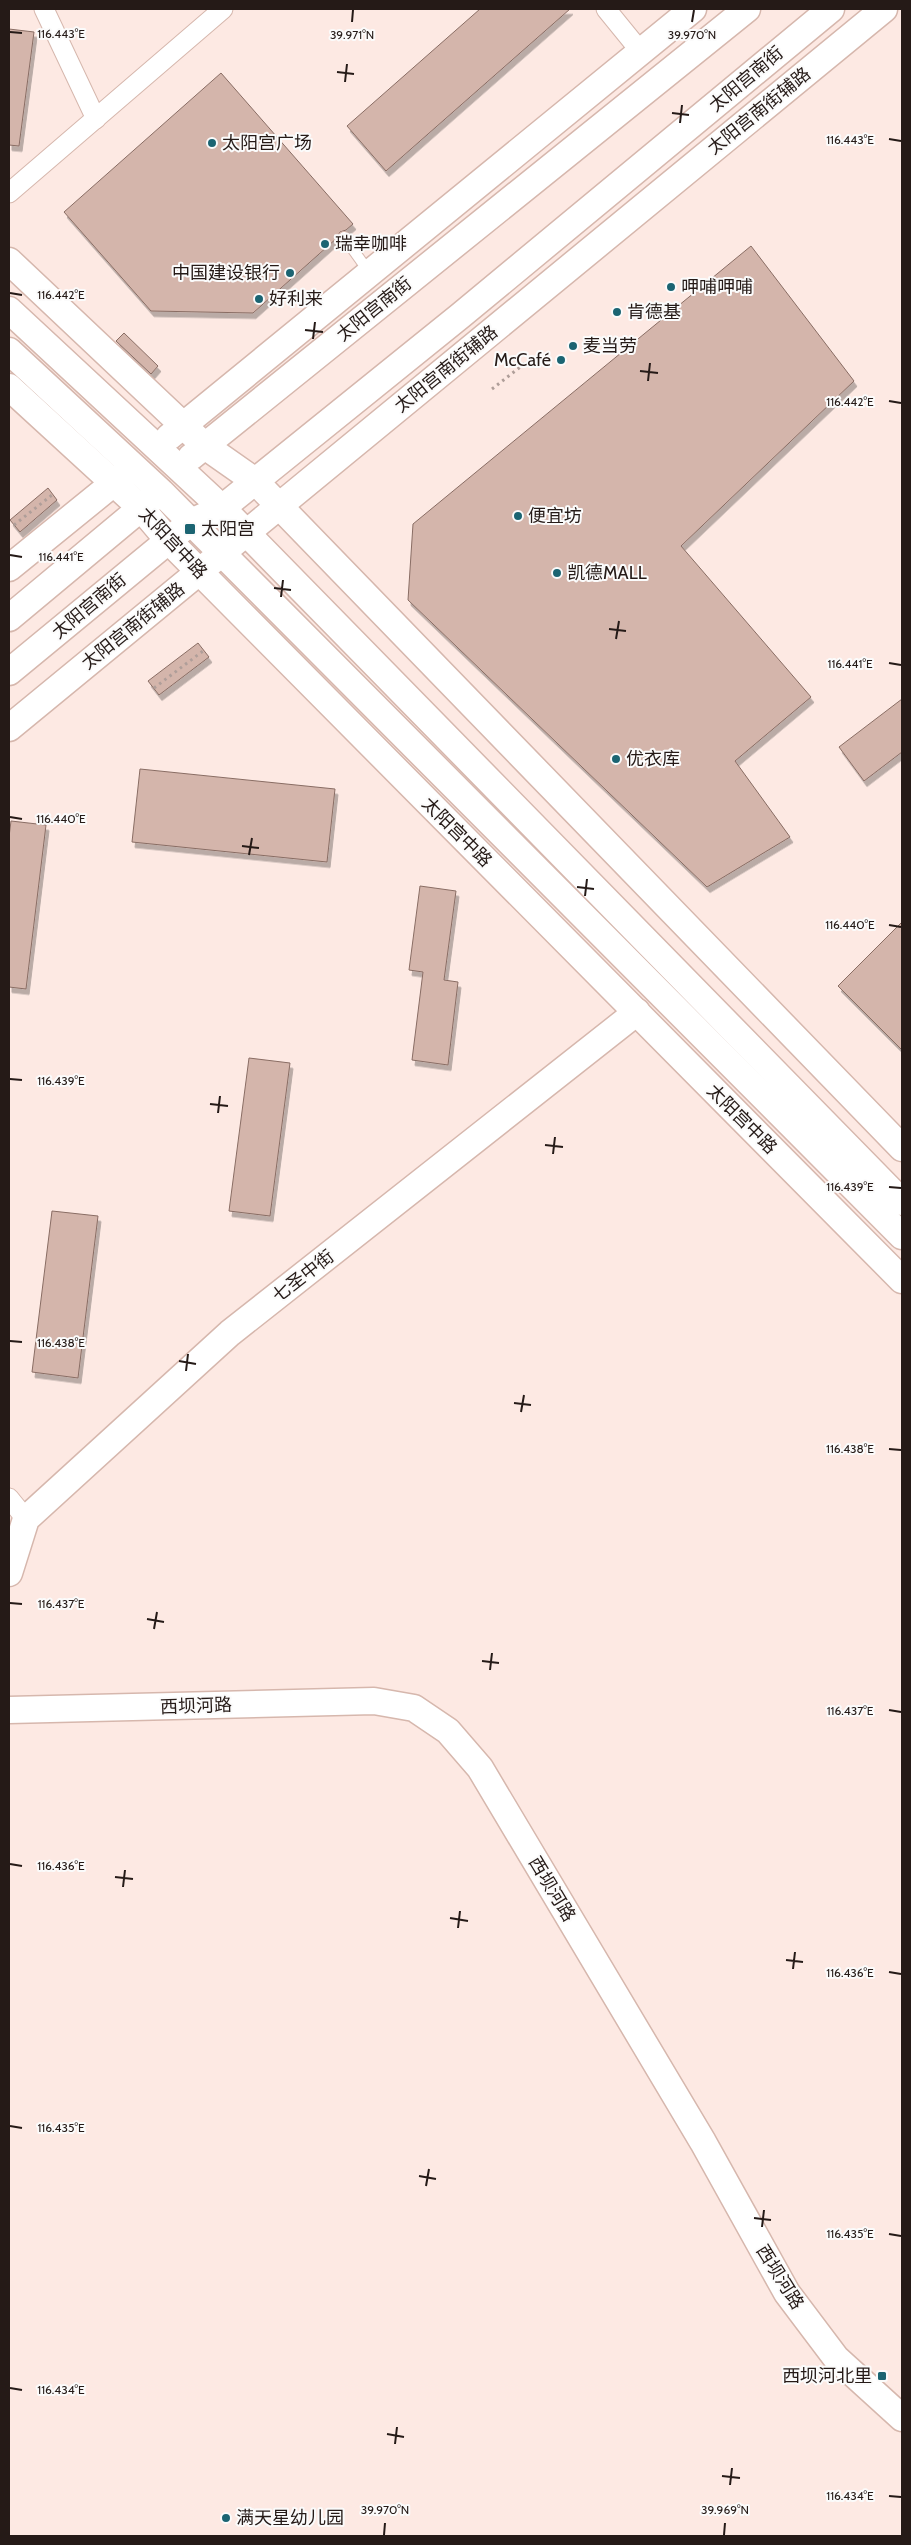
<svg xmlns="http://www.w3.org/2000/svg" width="911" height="2545" font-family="Cabin,'Noto Sans SC',sans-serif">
<defs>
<filter id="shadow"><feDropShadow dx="3" dy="5.5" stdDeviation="0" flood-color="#0004"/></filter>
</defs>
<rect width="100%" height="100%" fill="#fde9e3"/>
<g fill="#d4b5ab" stroke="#896d64" filter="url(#shadow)">
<polygon points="480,9 570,9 386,171 347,126"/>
<polygon points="9,29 34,32 19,146 9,145"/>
<polygon points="221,73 353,224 346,230 340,232 337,238 253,313 151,311 64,212"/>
<polygon points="751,246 854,381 681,546 811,697 735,761 790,837 707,887 408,600 413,524"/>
<polygon points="124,333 158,366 151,374 116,341"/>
<polygon points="48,488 57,500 20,532 10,520"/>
<polygon points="198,643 209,657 159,695 148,681"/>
<polygon points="902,699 902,752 864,781 839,747"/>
<polygon points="140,769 335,789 327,862 132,842"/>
<polygon points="11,821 46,825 26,989 9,987 9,837"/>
<polygon points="420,886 456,891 444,980 458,982 448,1065 412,1060 423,972 409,970"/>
<polygon points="902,922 902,1050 838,986"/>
<polygon points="249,1058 290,1063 270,1216 229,1211"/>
<polygon points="52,1211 98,1216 78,1378 32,1372"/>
</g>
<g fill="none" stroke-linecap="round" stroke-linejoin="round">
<defs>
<polyline id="lane" points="344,237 369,272"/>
<g id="street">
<polyline points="44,9 96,119"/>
<polyline points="606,9 641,52"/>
<polyline points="9,193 223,9"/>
<polyline points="9,1498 26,1519"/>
</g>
<g id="secondary">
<polyline points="9,261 205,446 255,481 902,1148"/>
<polyline points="9,310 222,508 902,1202"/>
<polyline points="9,351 161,492 902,1236"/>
<polyline points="9,387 141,508 168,540 902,1280"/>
<polyline points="169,437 693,9"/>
<polyline points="191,457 747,9"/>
<polyline points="9,568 126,473"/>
<polyline points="9,618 153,498"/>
<polyline points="9,672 191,522 222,508 460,316 831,9"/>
<polyline points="9,728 884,9"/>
<polyline points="9,1573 26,1519 230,1333 637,1012"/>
<polyline points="9,1710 374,1701 414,1708 448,1731 480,1768 703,2142 787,2293 836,2358 902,2418"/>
</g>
</defs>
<use href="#lane" stroke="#d6b7ad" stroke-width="12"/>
<use href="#street" stroke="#d6b7ad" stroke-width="21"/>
<use href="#secondary" stroke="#d6b7ad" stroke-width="29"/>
<g stroke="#af9e99" stroke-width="3" stroke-dasharray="2.5 4" stroke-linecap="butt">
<polyline points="492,389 528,361"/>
<polyline points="14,525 52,495"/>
<polyline points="154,688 203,651"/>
</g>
<use href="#lane" stroke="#fff" stroke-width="10"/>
<use href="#street" stroke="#fff" stroke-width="19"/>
<use href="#secondary" stroke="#fff" stroke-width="26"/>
</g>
<path fill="none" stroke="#251a17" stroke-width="2" d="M352 22 353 10M692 22 694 10M10 32 22 33M337 72 354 74M345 82 347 64M672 113 689 115M680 123 682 105M889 139 901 141M10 293 22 295M305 330 323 332M313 339 315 322M640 371 658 373M648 381 650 363M889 401 901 403M10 555 22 557M274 588 291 590M281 597 283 580M609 629 626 631M616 639 619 621M889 663 901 665M10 817 22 819M242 846 259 848M249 855 252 838M577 887 594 889M585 896 587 879M889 925 901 927M10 1079 22 1080M210 1104 228 1106M218 1113 220 1096M545 1145 563 1147M553 1154 555 1137M889 1187 901 1188M10 1341 22 1342M179 1361 196 1364M186 1371 188 1354M514 1403 531 1405M521 1412 524 1395M889 1449 901 1450M10 1603 22 1604M147 1619 164 1622M154 1629 157 1612M482 1661 499 1663M490 1670 492 1653M889 1710 901 1712M10 1864 22 1866M115 1877 133 1879M123 1887 125 1870M450 1918 468 1921M458 1928 460 1911M786 1960 803 1962M793 1969 795 1952M889 1972 901 1974M10 2126 22 2128M419 2176 436 2179M426 2186 429 2169M754 2218 771 2220M762 2227 764 2210M889 2234 901 2236M10 2388 22 2390M387 2434 404 2437M395 2444 397 2427M722 2476 740 2478M730 2485 732 2468M889 2496 901 2497M384 2535 385 2523M724 2535 725 2523"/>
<g fill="#1b6472" stroke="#fbfbfb" stroke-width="2">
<circle cx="212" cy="143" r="5"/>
<circle cx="325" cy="244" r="5"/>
<circle cx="290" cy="273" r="5"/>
<circle cx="671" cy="287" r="5"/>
<circle cx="259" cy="299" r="5"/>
<circle cx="617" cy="312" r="5"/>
<circle cx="573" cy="346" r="5"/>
<circle cx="561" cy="360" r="5"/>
<circle cx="518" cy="516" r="5"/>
<rect x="184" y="523" width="12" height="12" rx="2.5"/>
<circle cx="557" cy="573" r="5"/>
<circle cx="616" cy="759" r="5"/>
<rect x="877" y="2371" width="10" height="10" rx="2.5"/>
<circle cx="226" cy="2518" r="5"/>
</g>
<g text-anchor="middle" stroke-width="4" stroke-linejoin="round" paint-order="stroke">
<g font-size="18" fill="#251a17" stroke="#fbfbfb">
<text transform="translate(746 79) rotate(-40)" y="6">太阳宫南街</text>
<text transform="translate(759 111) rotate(-39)" y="6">太阳宫南街辅路</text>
<text transform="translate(374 309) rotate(-39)" y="6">太阳宫南街</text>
<text transform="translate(446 369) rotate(-39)" y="6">太阳宫南街辅路</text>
<text transform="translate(173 543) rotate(47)" y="6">太阳宫中路</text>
<text transform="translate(89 606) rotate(-40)" y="6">太阳宫南街</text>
<text transform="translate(133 626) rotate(-39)" y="6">太阳宫南街辅路</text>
<text transform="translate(457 832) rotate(45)" y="6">太阳宫中路</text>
<text transform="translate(742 1119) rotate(45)" y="6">太阳宫中路</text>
<text transform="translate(303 1276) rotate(-38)" y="6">七圣中街</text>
<text transform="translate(196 1706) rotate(-2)" y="6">西坝河路</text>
<text transform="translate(552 1889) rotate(59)" y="6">西坝河路</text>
<text transform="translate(780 2277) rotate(58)" y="6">西坝河路</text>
</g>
<g font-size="18" fill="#251a17" stroke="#fbfbfb" text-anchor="start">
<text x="222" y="149">太阳宫广场</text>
<text x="335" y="250">瑞幸咖啡</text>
<text x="280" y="279" text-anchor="end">中国建设银行</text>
<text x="681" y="293">呷哺呷哺</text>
<text x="269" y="305">好利来</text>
<text x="627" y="318">肯德基</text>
<text x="583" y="352">麦当劳</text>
<text x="551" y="366" text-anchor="end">McCafé</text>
<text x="528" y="522">便宜坊</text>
<text x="201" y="535">太阳宫</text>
<text x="567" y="579">凯德MALL</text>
<text x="626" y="765">优衣库</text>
<text x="872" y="2382" text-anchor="end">西坝河北里</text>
<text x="236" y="2524">满天星幼儿园</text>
</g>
</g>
<g font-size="12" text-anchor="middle" fill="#251a17" stroke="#fbfbfb" stroke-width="4" stroke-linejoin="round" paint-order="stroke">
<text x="61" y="38">116.443°E</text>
<text x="352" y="39">39.971°N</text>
<text x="692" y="39">39.970°N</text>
<text x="850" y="144">116.443°E</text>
<text x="61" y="299">116.442°E</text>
<text x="850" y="406">116.442°E</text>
<text x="61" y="561">116.441°E</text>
<text x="850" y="668">116.441°E</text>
<text x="61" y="823">116.440°E</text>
<text x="850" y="929">116.440°E</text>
<text x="61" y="1085">116.439°E</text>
<text x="850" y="1191">116.439°E</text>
<text x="61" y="1347">116.438°E</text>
<text x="850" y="1453">116.438°E</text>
<text x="61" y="1608">116.437°E</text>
<text x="850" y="1715">116.437°E</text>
<text x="61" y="1870">116.436°E</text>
<text x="850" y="1977">116.436°E</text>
<text x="61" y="2132">116.435°E</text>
<text x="850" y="2238">116.435°E</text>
<text x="61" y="2394">116.434°E</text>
<text x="850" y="2500">116.434°E</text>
<text x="385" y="2514">39.970°N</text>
<text x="725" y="2514">39.969°N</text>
</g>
<rect width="911" height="2545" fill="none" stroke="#251a17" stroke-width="20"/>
</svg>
